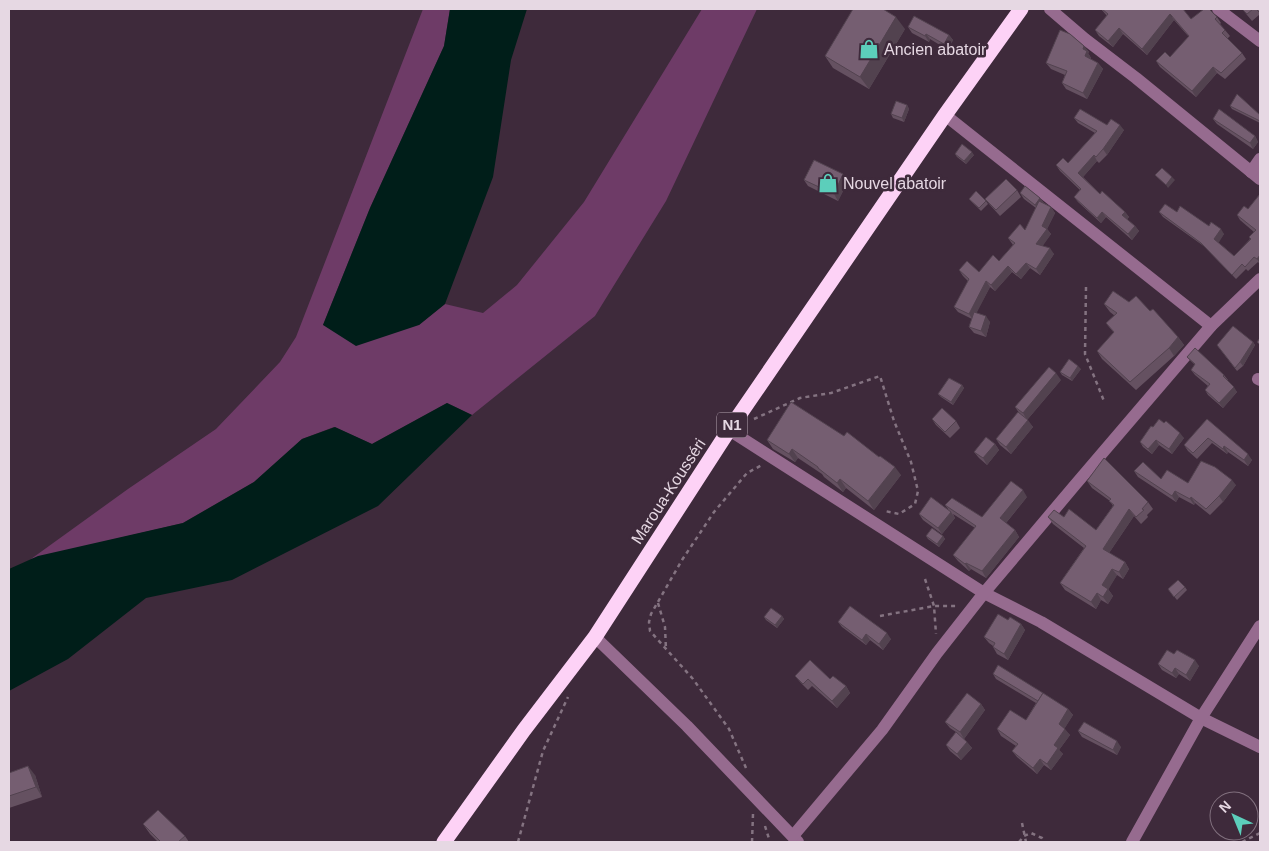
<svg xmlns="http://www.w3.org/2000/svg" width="1269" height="851" font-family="Arial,sans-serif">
<rect width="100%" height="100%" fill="#3e2a3b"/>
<polygon fill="#6e3b67" points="423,9 450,9 444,46 370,208 323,325 419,325 445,304 483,313 517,285 584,202 702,9 757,9 666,201 595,316 472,415 447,403 372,444 334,427 302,439 254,482 183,523 31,559 128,489 216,429 280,362 296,337"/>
<g fill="#001e19">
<polygon points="450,9 527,9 511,60 493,177 445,304 419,325 356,346 323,325 370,208 444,46"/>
<polygon points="447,403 472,415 378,506 232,580 146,598 68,659 9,691 9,569 38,556 183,523 254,482 302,439 335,427 372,444"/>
</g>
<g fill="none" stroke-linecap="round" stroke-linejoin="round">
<g stroke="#847381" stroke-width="2.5" stroke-dasharray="4 4" stroke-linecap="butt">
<polyline points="1086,287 1085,354 1104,401"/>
<polyline points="754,419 800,398 831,393 880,376 894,421 911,462 918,491 915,504 899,514 885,511"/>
<polyline points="925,579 934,606 936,634"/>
<polyline points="658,603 665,627 666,650"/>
<polyline points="880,616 934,606 959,606"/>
<polyline points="746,768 729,729 693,679 650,631 649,622 651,614 682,560 714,512 747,473 762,465"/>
<polyline points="1022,823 1026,842"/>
<polyline points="765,826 770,842"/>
<polyline points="518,842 543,751 568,697"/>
<polyline points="752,842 753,814"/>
<polyline points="1019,842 1024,836 1031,833 1042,838 1044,842"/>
<polyline points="1242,842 1260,833"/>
</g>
<g stroke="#966b8f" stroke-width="12">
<polyline points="1050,9 1085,39 1136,78 1260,179"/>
<polyline points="1218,9 1260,41"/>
<polyline points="945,115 1211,326"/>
<polyline points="1251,172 1260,159"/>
<polyline points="1258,379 1260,380"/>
<polyline points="729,430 984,593 1041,622 1201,718 1260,747"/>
<polyline points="595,637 687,726 798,842"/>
<polyline points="793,836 882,730 937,653 984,593 1075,485 1211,326 1260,279"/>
<polyline points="1132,842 1201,718 1260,626"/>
</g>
<polyline stroke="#fdd2f6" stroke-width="15" points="444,842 524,730 595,637 729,430 945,115 1021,9"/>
</g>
<g fill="#655161">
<polygon points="1101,9 1191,19 1217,17 1221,23 1220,24 1230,36 1227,39 1242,53 1246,59 1225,79 1217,73 1196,97 1160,67 1156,61 1170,57 1189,37 1174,20 1147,55 1123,34 1113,47 1099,36 1095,30 1107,16"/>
<polygon points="1242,9 1260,9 1260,15 1259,15 1252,21"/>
<polygon points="908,27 949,35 953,40 948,50 930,39 929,42 912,33"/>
<polygon points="905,29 869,89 833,68 825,56"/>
<polygon points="1084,46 1089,52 1088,53 1091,58 1091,59 1098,63 1103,69 1087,99 1066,89 1062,83 1065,75 1051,69 1046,63"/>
<polygon points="907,105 909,109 904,122 893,118 891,114"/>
<polygon points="1230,106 1260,115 1260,123 1232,109"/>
<polygon points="1074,118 1107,125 1124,130 1107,155 1099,163 1097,161 1083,177 1100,194 1125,212 1129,217 1127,219 1135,226 1139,231 1132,240 1106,217 1101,223 1078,202 1074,197 1080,190 1060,171 1056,165 1068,163 1095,133 1078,123"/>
<polygon points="1213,119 1255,136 1258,142 1253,149 1217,124"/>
<polygon points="955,154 974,155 966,164 957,157"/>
<polygon points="804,180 848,181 838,201 808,186"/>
<polygon points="1017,190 1021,197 1000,216 990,205 985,199"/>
<polygon points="1020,193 1040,198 1044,203 1051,207 1055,213 1047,229 1051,234 1042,246 1054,254 1040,275 1030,268 1021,279 1012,272 995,291 990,287 976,313 990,322 986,337 974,333 969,327 972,319 958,312 954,307 968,281 963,276 959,270 979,272 999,261 1013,245 1008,238 1025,230 1036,208 1024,199"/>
<polygon points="1260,194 1260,264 1258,262 1248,271 1246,269 1236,279 1205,247 1163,217 1159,212 1177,212 1209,226 1224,234 1218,242 1234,256 1250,239 1249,237 1254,232 1240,220 1237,215 1248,209"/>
<polygon points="969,199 986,201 988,204 981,211"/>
<polygon points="1129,302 1150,311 1178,337 1184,345 1174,356 1136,390 1102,359 1097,351 1114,333 1106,323 1115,316 1110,312 1104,304"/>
<polygon points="1253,342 1255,345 1243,366 1237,371 1217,345"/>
<polygon points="1187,357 1224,375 1228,380 1227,381 1237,392 1223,408 1208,395 1205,390 1208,386 1195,375 1191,370 1195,365"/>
<polygon points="1081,369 1072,381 1062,375 1060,372"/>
<polygon points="1061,380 1027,420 1033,427 1011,454 1000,445 996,439 1020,414 1015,407"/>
<polygon points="962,385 964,388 953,405 941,397 938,394"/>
<polygon points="932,419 956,421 960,428 950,438 936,425"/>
<polygon points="1207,419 1252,460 1248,466 1228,452 1227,454 1212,443 1197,459 1188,451 1184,445"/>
<polygon points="1153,427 1184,438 1172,454 1159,445 1152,454 1143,447 1140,442"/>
<polygon points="767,440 901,475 874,510 846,488 843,492 824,477 822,474 798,458 795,462 773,449"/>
<polygon points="995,444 999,450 987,465 979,458 974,452"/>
<polygon points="1134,471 1161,479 1188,483 1236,485 1223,502 1210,515 1195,503 1194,505 1179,497 1176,502 1138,477"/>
<polygon points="1087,481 1148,502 1153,509 1147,515 1148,517 1141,524 1134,516 1109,553 1125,562 1129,569 1123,579 1117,575 1108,589 1113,596 1108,604 1101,600 1096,609 1065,590 1060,583 1084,548 1053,524 1048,517 1064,517 1096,530 1113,506 1110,501 1092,488"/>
<polygon points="1027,497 1006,523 1015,530 1019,537 986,578 971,569 969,571 958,561 953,555 975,528 953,514 955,518 942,534 923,520 919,514 948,509 945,505 982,517"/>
<polygon points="926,536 943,536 945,539 939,547 928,539"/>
<polygon points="1185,587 1187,590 1177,600 1168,589"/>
<polygon points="782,616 784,619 777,628 766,620 764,617"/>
<polygon points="1008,620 1021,624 1025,630 1008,660 997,654 993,647 993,646 989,643 984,637"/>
<polygon points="838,622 891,639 883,650 870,640 866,645 842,627"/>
<polygon points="1174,654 1199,666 1190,681 1179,674 1176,678 1162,670 1158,664"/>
<polygon points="993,674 1068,709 1073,715 1064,729 1070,735 1059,750 1063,754 1051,770 1044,765 1037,774 1017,757 1012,751 1016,746 1001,736 997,729 1026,720 1036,703 996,679"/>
<polygon points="795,676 830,679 846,686 850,693 837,708 812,686 808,690 800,682"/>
<polygon points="981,704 985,710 964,739 972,748 961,760 950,751 946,745 956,732 950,728 945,722"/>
<polygon points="1078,731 1121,747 1117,755 1082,737"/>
<polygon points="9,773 35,775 42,797 9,808"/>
<polygon points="143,824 185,836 189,842 158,842 150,834"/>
</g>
<g fill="#52424f">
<polygon points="1170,14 1174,20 1147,55 1142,49"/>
<polygon points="896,17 905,29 869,89 860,77"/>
<polygon points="1119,28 1123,34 1113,47 1108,41"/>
<polygon points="926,34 930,39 929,42 925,36"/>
<polygon points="949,35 953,40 948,50 944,44"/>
<polygon points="1084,46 1089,52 1088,53 1091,58 1089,62 1085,56 1083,49"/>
<polygon points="1098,63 1103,69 1087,99 1083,93"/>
<polygon points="1213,67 1217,73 1196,97 1192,91"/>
<polygon points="907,105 909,109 904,122 902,118"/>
<polygon points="1120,125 1124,130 1107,155 1103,149"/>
<polygon points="1255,136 1258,142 1253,149 1250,143"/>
<polygon points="972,152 974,155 966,164 964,161"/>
<polygon points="1094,155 1097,161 1082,178 1078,173"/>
<polygon points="843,174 848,181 838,201 834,194"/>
<polygon points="1172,177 1175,180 1168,188 1166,185"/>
<polygon points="1040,198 1045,204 1039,211 1035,205"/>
<polygon points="1051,207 1055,213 1047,229 1051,234 1040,250 1036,244 1042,226"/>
<polygon points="1102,212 1106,217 1101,223 1097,218"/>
<polygon points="1125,212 1129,217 1126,221 1122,215"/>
<polygon points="1135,226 1139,231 1132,240 1128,234"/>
<polygon points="1221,229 1224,234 1218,244 1214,239"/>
<polygon points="1050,248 1054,254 1040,275 1036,269"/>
<polygon points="1260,255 1260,264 1257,259"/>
<polygon points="1026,263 1030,268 1021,279 1016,274"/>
<polygon points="1008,266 1012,272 995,291 991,285"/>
<polygon points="986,281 990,287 973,320 969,314"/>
<polygon points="986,316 990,322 986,337 981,331"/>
<polygon points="1178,337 1184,345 1174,356 1169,348"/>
<polygon points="1253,342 1255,345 1243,366 1240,362"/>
<polygon points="1078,366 1081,369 1072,381 1070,378"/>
<polygon points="1056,373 1061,380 1027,420 1023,413"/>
<polygon points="962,385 964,388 953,405 951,402"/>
<polygon points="1234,387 1237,392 1223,408 1219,403"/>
<polygon points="1028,420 1033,427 1011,454 1006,447"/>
<polygon points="1180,433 1184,438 1172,454 1169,449"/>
<polygon points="1156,440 1159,445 1152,454 1148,449"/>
<polygon points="995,444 999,450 987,465 983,458"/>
<polygon points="1224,446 1228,452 1227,454 1223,449"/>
<polygon points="792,449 798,458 795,462 789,454"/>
<polygon points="1248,454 1252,460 1248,466 1244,460"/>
<polygon points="895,467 901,475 874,510 868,501"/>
<polygon points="840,479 846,488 843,492 837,483"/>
<polygon points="1232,480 1236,485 1223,502 1219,496"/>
<polygon points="1023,490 1027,497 1005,524 1000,518"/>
<polygon points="1175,491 1179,497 1176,502 1172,496"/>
<polygon points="1191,497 1195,503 1194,505 1190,499"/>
<polygon points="1129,509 1134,516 1107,556 1103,549"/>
<polygon points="951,512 955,518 942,534 938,528"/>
<polygon points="1015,530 1019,537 986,578 982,571"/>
<polygon points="943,536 945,539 939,547 937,544"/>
<polygon points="1125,562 1129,569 1123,579 1119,572"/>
<polygon points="966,563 971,569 969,571 965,564"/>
<polygon points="1112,569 1117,575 1107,592 1102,585"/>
<polygon points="1108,589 1113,596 1108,604 1103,597"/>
<polygon points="1097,593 1101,600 1096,609 1091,602"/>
<polygon points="782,616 784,619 777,628 775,625"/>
<polygon points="1021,624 1025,630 1008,660 1004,654"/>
<polygon points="887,633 891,639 883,650 879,644"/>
<polygon points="866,634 870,640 866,645 862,640"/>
<polygon points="1195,660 1199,666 1190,681 1186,675"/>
<polygon points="1175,668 1179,674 1176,678 1172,673"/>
<polygon points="846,686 850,693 837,708 832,701"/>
<polygon points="981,704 985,710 964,739 960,732"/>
<polygon points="1068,709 1073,715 1063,731 1059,724"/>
<polygon points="1065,729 1070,735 1059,750 1063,754 1051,770 1047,764 1054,745"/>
<polygon points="1117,741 1121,747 1117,755 1113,750"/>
<polygon points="967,742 972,748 961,760 957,754"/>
<polygon points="1040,759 1044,765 1037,774 1033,768"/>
<polygon points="28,766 35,775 42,797 36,787"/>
</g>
<g fill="#755e71" stroke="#52424f">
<polygon points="853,9 883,9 896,17 860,77 825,56"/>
<polygon points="1102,9 1183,9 1191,19 1204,9 1209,9 1217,17 1215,19 1225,30 1222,33 1242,53 1221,73 1213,67 1192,91 1156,61 1165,52 1170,57 1189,36 1170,14 1142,49 1119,28 1108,41 1095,30 1108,14"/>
<polygon points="1242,9 1253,9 1247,14"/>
<polygon points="1256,9 1260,9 1260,13"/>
<polygon points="914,16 949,35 944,44 926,34 925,36 908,27"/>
<polygon points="1060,30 1070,34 1084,46 1083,49 1087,51 1085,56 1098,63 1083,93 1062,83 1067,71 1046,63"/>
<polygon points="1237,94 1260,115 1260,121 1230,106"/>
<polygon points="896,101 907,105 902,118 891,114"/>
<polygon points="1080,109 1107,125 1111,119 1120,125 1103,149 1096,157 1094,155 1078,173 1100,194 1102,191 1125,212 1122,215 1135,226 1128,234 1102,212 1097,218 1074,197 1081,189 1056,165 1063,158 1068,163 1097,131 1074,118"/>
<polygon points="1219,109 1255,136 1250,143 1213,119"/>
<polygon points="962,144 972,152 964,161 955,154"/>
<polygon points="814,160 843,174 834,194 804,180"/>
<polygon points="1162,168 1172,177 1166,185 1155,175"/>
<polygon points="1006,179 1017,190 996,210 985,199"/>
<polygon points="1025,186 1040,198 1035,205 1020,193"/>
<polygon points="976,191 986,201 979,208 969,199"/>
<polygon points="1260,194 1260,255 1257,259 1254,257 1245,267 1242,264 1232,275 1201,243 1159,212 1165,204 1177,212 1180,206 1209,226 1211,222 1221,229 1214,239 1234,256 1251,239 1249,237 1256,230 1237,215 1244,206 1248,209"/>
<polygon points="1039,201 1051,207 1042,226 1047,229 1036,244 1050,248 1036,269 1026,263 1016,274 1008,266 991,285 986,281 969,314 954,307 969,279 959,270 967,261 979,272 993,255 999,261 1015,243 1008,238 1020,224 1025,230"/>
<polygon points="1113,291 1129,302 1136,296 1150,311 1153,309 1178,337 1169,348 1130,382 1097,351 1114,332 1106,323 1117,313 1104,304"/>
<polygon points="974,312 986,316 981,331 969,327"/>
<polygon points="1233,326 1253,342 1240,362 1235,368 1217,345"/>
<polygon points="1260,338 1260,345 1257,342"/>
<polygon points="1195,348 1224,375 1223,376 1234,387 1219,403 1205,390 1210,384 1191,370 1195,364 1187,357"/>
<polygon points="1069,359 1078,366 1070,378 1060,372"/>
<polygon points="1049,367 1056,373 1023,413 1015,407"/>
<polygon points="949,378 962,385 951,402 938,394"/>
<polygon points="791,402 844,436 847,432 879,457 880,456 895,467 868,501 840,479 837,483 818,468 818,467 792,449 789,454 767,440"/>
<polygon points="942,408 956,421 945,432 932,419"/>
<polygon points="1018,412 1028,420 1006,447 996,439"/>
<polygon points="1159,419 1164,423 1166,421 1180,433 1169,449 1156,440 1148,449 1140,442 1151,426 1153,427"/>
<polygon points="1207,419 1248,454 1244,460 1224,446 1223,449 1208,438 1193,453 1184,445"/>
<polygon points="986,437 995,444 983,458 974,452"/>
<polygon points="1104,458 1148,502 1142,509 1144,510 1136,517 1129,509 1103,549 1125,562 1119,572 1112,569 1102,585 1108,589 1103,597 1097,593 1091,602 1060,583 1086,546 1048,517 1054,510 1064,517 1069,509 1096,530 1114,505 1109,501 1111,499 1087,481"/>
<polygon points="1201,461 1215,467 1232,480 1219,496 1206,509 1191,497 1190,499 1175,491 1172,496 1134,471 1143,462 1161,479 1167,470 1188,483"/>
<polygon points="1011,481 1023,490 1000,518 1015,530 982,571 966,563 965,564 953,555 976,526 945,505 952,498 982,517"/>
<polygon points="931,497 951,512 938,528 919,514"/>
<polygon points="932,528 943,536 937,544 926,536"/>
<polygon points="1178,580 1185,587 1174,597 1168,589"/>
<polygon points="850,606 887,633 879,644 866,634 862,640 838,622"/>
<polygon points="771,608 782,616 775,625 764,617"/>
<polygon points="998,614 1008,620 1010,617 1021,624 1004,654 993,647 995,643 984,637"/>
<polygon points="1167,650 1174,654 1177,650 1195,660 1186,675 1175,668 1172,673 1158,664"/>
<polygon points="810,660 830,679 833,676 846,686 832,701 808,679 803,684 795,676"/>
<polygon points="998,665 1043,693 1038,701 993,674"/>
<polygon points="967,693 981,704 960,732 945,722"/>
<polygon points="1043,693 1068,709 1059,724 1065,729 1054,745 1058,748 1047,764 1040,759 1033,768 1012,751 1018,744 997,729 1010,710 1026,720"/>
<polygon points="1084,722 1117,741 1113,750 1078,731"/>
<polygon points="956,732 967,742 957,754 946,745"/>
<polygon points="28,766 36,787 9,796 9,773"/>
<polygon points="158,810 185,836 178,842 161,842 143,824"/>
</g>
<defs>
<symbol id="shop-bare" viewBox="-9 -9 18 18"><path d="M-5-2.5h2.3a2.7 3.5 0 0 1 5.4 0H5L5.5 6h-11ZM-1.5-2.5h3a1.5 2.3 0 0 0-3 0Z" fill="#5ccebb" stroke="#3e2a3b" stroke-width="2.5" paint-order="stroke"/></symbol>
</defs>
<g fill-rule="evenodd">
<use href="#shop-bare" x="855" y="35" width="28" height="28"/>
<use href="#shop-bare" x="814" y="169" width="28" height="28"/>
</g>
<g text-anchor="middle" stroke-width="5" stroke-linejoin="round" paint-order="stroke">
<rect fill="#3e2a3b" stroke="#b4a4b1" stroke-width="1" x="717" y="412.5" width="30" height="25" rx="4"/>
<g font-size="15" font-weight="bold" fill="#e6d8e3">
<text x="732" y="430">N1</text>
</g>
<g font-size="16" fill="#e6d8e3" stroke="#3e2a3b" text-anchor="start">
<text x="884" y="55">Ancien abatoir</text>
<text x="843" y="189">Nouvel abatoir</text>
</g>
<g font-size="16" fill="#e6d8e3" stroke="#3e2a3b">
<text transform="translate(668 491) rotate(-57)" y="6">Maroua-Kousséri</text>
</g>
</g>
<rect width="1269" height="851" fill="none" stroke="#e6d8e3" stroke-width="20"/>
<g transform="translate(1234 816) rotate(316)"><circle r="24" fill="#3e2a3b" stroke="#81707e"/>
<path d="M0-4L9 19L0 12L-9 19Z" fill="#5ccebb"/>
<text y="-8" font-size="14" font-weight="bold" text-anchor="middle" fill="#e6d8e3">N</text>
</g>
</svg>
